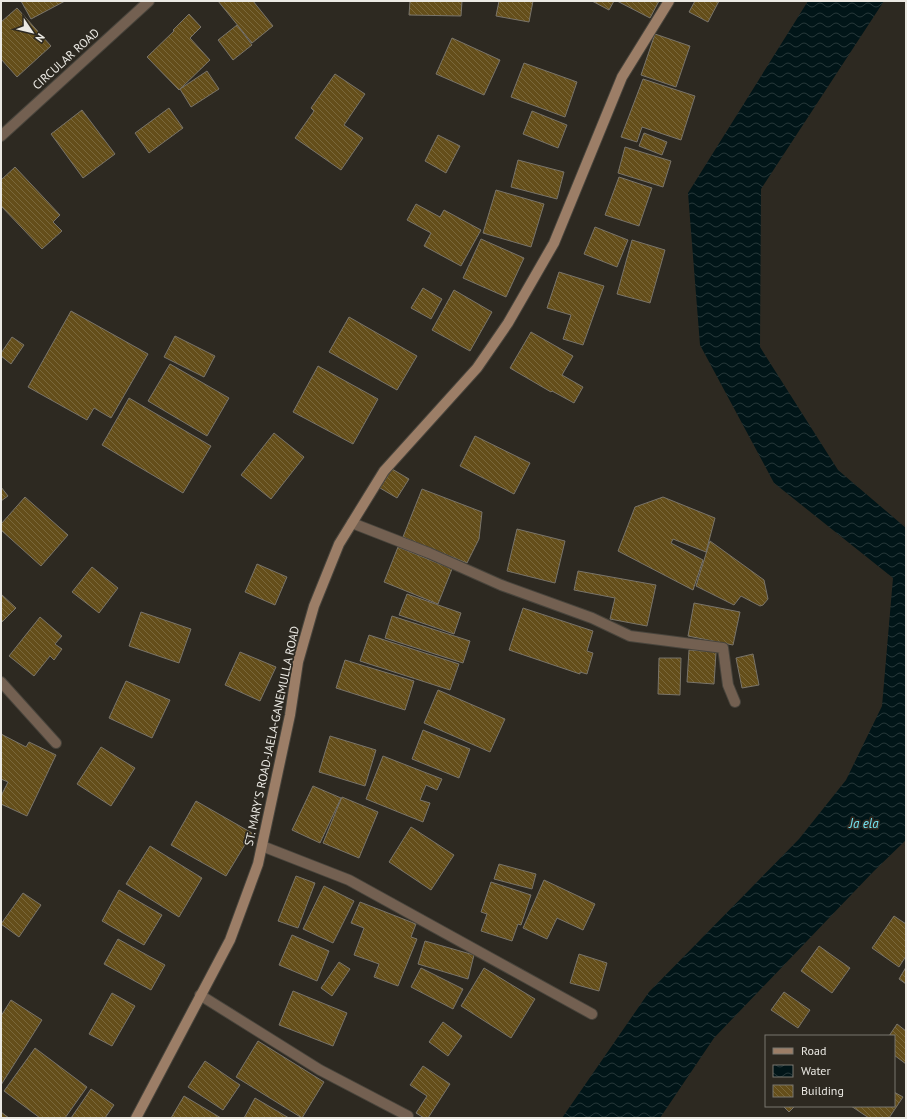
<svg xmlns="http://www.w3.org/2000/svg" width="907" height="1119" font-family="'PT Sans',sans-serif">
<defs>
<pattern id="water-waves" width="16" height="10" patternUnits="userSpaceOnUse"><rect width="16" height="10" fill="#011518"/><path d="M0 5q4-4 8 0t8 0" fill="none" stroke="#263739"/></pattern>
<pattern id="building-back-hatch" width="6" height="6" patternUnits="userSpaceOnUse"><rect width="6" height="6" fill="#644e1a"/><path d="M-1 5l2 2M0 0l6 6M5-1l2 2" fill="none" stroke="#7a683b"/></pattern>
</defs>
<rect width="100%" height="100%" fill="#2d2921"/>
<polygon fill="url(#water-waves)" points="808,1 884,1 761,189 760,347 838,470 906,528 906,840 874,871 714,1038 660,1118 562,1118 649,992 799,839 846,780 882,706 893,578 774,483 700,345 688,193"/>
<g fill="url(#building-back-hatch)" stroke="#79746a">
<polygon points="21,1 65,1 31,19"/>
<polygon points="218,1 253,1 273,26 252,43"/>
<polygon points="410,1 462,1 461,16 409,15"/>
<polygon points="499,1 533,1 529,22 496,16"/>
<polygon points="592,1 614,1 609,10"/>
<polygon points="617,1 659,1 650,18"/>
<polygon points="695,1 719,1 708,22 689,12"/>
<polygon points="17,8 51,46 17,77 1,59 1,22"/>
<polygon points="189,14 201,27 190,38 210,60 179,90 147,57 174,31 173,30"/>
<polygon points="237,25 252,45 233,60 218,40"/>
<polygon points="655,34 690,46 676,87 641,75"/>
<polygon points="452,38 500,60 484,95 436,74"/>
<polygon points="524,63 577,82 565,117 511,97"/>
<polygon points="207,71 219,89 191,107 180,89"/>
<polygon points="335,74 365,94 344,125 363,138 341,170 295,138 314,111 311,108"/>
<polygon points="643,79 695,96 681,140 642,127 637,142 621,137"/>
<polygon points="169,108 183,128 149,153 135,133"/>
<polygon points="82,110 115,154 83,178 51,134"/>
<polygon points="532,111 567,125 558,148 523,134"/>
<polygon points="644,133 667,142 662,155 639,146"/>
<polygon points="438,135 460,146 446,173 425,161"/>
<polygon points="625,147 671,161 663,187 618,173"/>
<polygon points="518,160 564,172 557,199 511,187"/>
<polygon points="15,167 60,215 53,222 62,231 42,249 1,206 1,180"/>
<polygon points="619,177 652,188 639,226 605,215"/>
<polygon points="496,190 544,204 531,247 483,233"/>
<polygon points="416,204 440,217 444,210 481,230 461,266 424,246 431,233 407,220"/>
<polygon points="595,227 628,240 617,267 584,254"/>
<polygon points="481,239 524,258 506,297 463,278"/>
<polygon points="632,240 665,250 650,303 617,294"/>
<polygon points="559,272 604,286 583,345 563,339 571,315 547,308"/>
<polygon points="423,288 442,299 431,319 411,308"/>
<polygon points="454,290 492,312 470,351 432,330"/>
<polygon points="71,311 148,354 111,418 94,408 87,420 28,387"/>
<polygon points="349,317 417,356 397,390 329,352"/>
<polygon points="531,332 573,356 562,375 583,387 574,403 552,391 551,392 510,368"/>
<polygon points="175,336 215,356 204,377 164,357"/>
<polygon points="12,337 24,345 11,364 1,356 1,353"/>
<polygon points="170,364 229,398 207,436 148,401"/>
<polygon points="318,366 378,399 353,444 293,412"/>
<polygon points="129,398 211,446 183,493 102,445"/>
<polygon points="274,433 304,457 271,499 241,475"/>
<polygon points="475,436 530,463 514,494 460,466"/>
<polygon points="392,469 409,479 397,498 380,488"/>
<polygon points="1,487 8,496 1,501"/>
<polygon points="422,489 482,512 479,539 467,563 403,537"/>
<polygon points="25,497 68,535 41,566 1,530 1,524"/>
<polygon points="663,497 715,518 706,552 673,539 671,543 703,560 693,590 618,551 635,507"/>
<polygon points="517,529 565,541 555,583 507,571"/>
<polygon points="710,541 764,580 768,599 763,605 760,606 741,596 734,605 696,586"/>
<polygon points="398,547 452,569 438,604 384,582"/>
<polygon points="257,564 287,577 275,605 245,592"/>
<polygon points="92,567 118,588 99,613 72,592"/>
<polygon points="578,571 656,585 647,626 610,619 615,598 574,590"/>
<polygon points="1,594 16,608 1,623"/>
<polygon points="407,594 461,613 454,634 399,615"/>
<polygon points="694,603 740,612 733,645 688,636"/>
<polygon points="523,608 593,631 587,651 593,653 587,674 580,672 580,674 509,650"/>
<polygon points="141,612 191,629 179,663 129,646"/>
<polygon points="392,616 470,641 463,663 385,638"/>
<polygon points="40,617 62,636 55,644 62,649 54,660 50,656 34,676 9,656"/>
<polygon points="369,635 459,664 450,690 360,661"/>
<polygon points="689,650 716,652 714,684 687,682"/>
<polygon points="240,652 276,667 260,701 225,685"/>
<polygon points="753,654 759,685 742,688 736,658"/>
<polygon points="659,658 681,658 680,695 658,694"/>
<polygon points="345,660 414,681 405,710 336,688"/>
<polygon points="126,681 170,700 152,738 109,718"/>
<polygon points="438,690 505,719 490,752 424,723"/>
<polygon points="423,730 470,749 459,778 412,759"/>
<polygon points="1,734 26,747 29,742 56,755 27,816 1,804 1,796 8,782 1,779"/>
<polygon points="330,736 376,750 365,786 319,772"/>
<polygon points="101,747 135,768 111,806 77,784"/>
<polygon points="383,756 442,779 437,790 426,785 420,800 430,803 423,822 366,799"/>
<polygon points="313,786 341,798 320,843 292,830"/>
<polygon points="342,797 378,812 359,858 323,843"/>
<polygon points="196,801 252,833 226,876 171,845"/>
<polygon points="411,827 454,855 431,890 389,862"/>
<polygon points="150,846 202,878 179,917 126,884"/>
<polygon points="499,864 536,874 532,889 494,879"/>
<polygon points="296,876 315,883 298,928 278,921"/>
<polygon points="544,880 595,904 583,930 557,918 547,939 523,928"/>
<polygon points="491,882 531,895 521,925 518,924 512,941 481,931 487,914 481,912"/>
<polygon points="324,886 354,901 333,943 303,929"/>
<polygon points="119,890 162,915 144,945 102,921"/>
<polygon points="23,893 41,905 19,937 1,924"/>
<polygon points="360,902 416,924 411,937 417,939 398,986 374,977 379,964 354,955 364,928 351,923"/>
<polygon points="894,916 906,924 906,956 899,967 872,948"/>
<polygon points="292,935 329,951 317,981 279,965"/>
<polygon points="118,939 165,965 151,990 104,964"/>
<polygon points="425,941 474,955 468,979 418,964"/>
<polygon points="819,946 850,968 832,993 801,971"/>
<polygon points="579,954 607,963 599,991 570,983"/>
<polygon points="339,962 350,969 332,996 321,988"/>
<polygon points="906,967 906,984 899,979"/>
<polygon points="421,968 463,989 453,1009 411,987"/>
<polygon points="484,968 535,999 511,1038 461,1006"/>
<polygon points="293,991 347,1013 333,1046 279,1025"/>
<polygon points="784,992 810,1010 798,1028 771,1010"/>
<polygon points="112,993 135,1006 112,1046 89,1034"/>
<polygon points="11,1000 42,1020 1,1085 1,1016"/>
<polygon points="443,1022 462,1036 448,1056 429,1042"/>
<polygon points="897,1024 906,1031 906,1064 894,1055 894,1036 889,1036"/>
<polygon points="258,1041 324,1082 302,1118 236,1077"/>
<polygon points="35,1048 87,1087 65,1118 40,1118 4,1091"/>
<polygon points="205,1061 240,1085 223,1110 188,1087"/>
<polygon points="423,1066 450,1084 428,1118 424,1118 416,1113 427,1096 410,1085"/>
<polygon points="91,1089 114,1105 105,1118 71,1118"/>
<polygon points="894,1092 903,1097 889,1118 869,1118 851,1106 894,1106"/>
<polygon points="184,1096 221,1118 171,1118"/>
<polygon points="255,1098 289,1118 244,1118"/>
<polygon points="783,1106 795,1106 789,1112"/>
<polygon points="1,1112 9,1118 1,1118"/>
</g>
<g fill="none" stroke-linecap="round" stroke-linejoin="round">
<defs>
<g id="street">
<polyline points="1,136 149,1"/>
<polyline points="352,523 429,553 501,585 592,618 630,636 723,648 728,685 735,702"/>
<polyline points="1,682 56,743"/>
<polyline points="262,846 349,880 592,1014"/>
<polyline points="200,995 320,1070 408,1116"/>
</g>
<polyline id="secondary" points="136,1118 230,940 258,864 290,715 298,662 314,606 339,544 384,471 477,368 508,323 554,243 622,77 669,1"/>
</defs>
<use href="#street" stroke="#48443c" stroke-width="12"/>
<use href="#secondary" stroke="#48443c" stroke-width="12"/>
<use href="#street" stroke="#736051" stroke-width="10"/>
<use href="#secondary" stroke="#9c7e67" stroke-width="10"/>
</g>
<g text-anchor="middle" stroke-width="3.5" stroke-linejoin="round" paint-order="stroke">
<g font-size="12" fill="#ebe9e3" stroke="#2d2921">
<text transform="translate(66 59) rotate(-42)" y="4">CIRCULAR ROAD</text>
<text transform="translate(272 736) rotate(-78)" y="4">ST. MARY'S ROAD-JAELA-GANEMULLA ROAD</text>
</g>
<g font-size="13" font-style="italic" fill="#74e5f3" stroke="#2d2921">
<text x="864" y="828">Ja ela</text>
</g>
</g>
<rect width="907" height="1119" fill="none" stroke="#ebe9e3" stroke-width="4"/>
<rect x="765" y="1035" width="130" height="72" fill="#2d2921" stroke="#79766f"/>
<rect x="773" y="1048" width="20" height="6" fill="#9c7e67" stroke="#79766f"/>
<text x="801" y="1055" font-size="12" fill="#ebe9e3">Road</text>
<rect x="773" y="1065" width="20" height="12" fill="url(#water-waves)" stroke="#79766f"/>
<text x="801" y="1075" font-size="12" fill="#ebe9e3">Water</text>
<rect x="773" y="1085" width="20" height="12" fill="url(#building-back-hatch)" stroke="#79766f"/>
<text x="801" y="1095" font-size="12" fill="#ebe9e3">Building</text>
<g transform="translate(32 32) rotate(125)" stroke="#2d2921" stroke-width="3" paint-order="stroke">
<path d="M0-3L7 15L0 10L-7 15Z" fill="#ebe9e3"/>
<text y="-6" font-size="11" font-weight="bold" text-anchor="middle" fill="#ebe9e3">N</text>
</g>
</svg>
